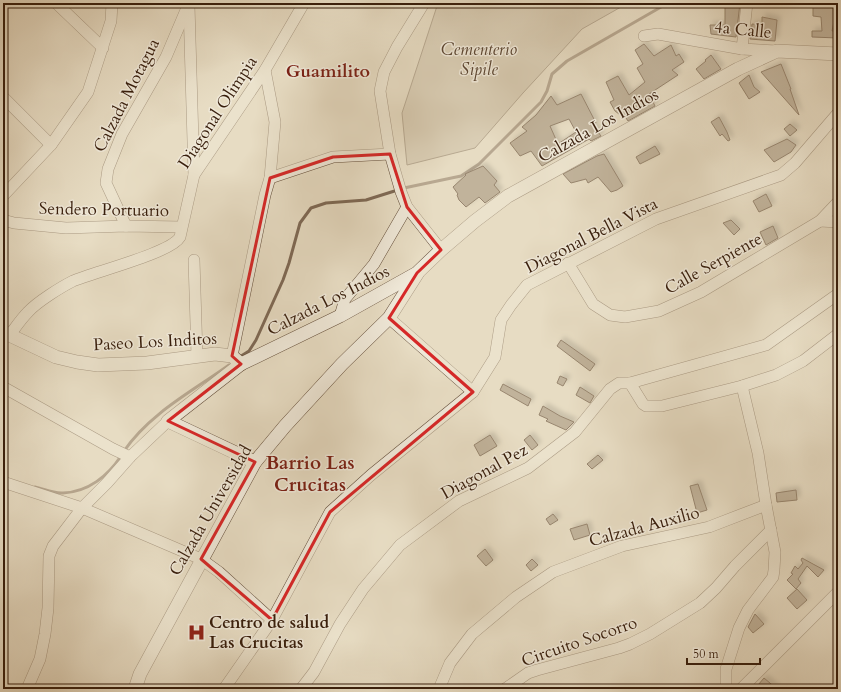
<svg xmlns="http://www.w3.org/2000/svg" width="841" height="692" font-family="Cardo,serif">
<defs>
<filter id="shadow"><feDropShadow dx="3.5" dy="-3.5" stdDeviation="2" flood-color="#0004"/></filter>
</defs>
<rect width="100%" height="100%" fill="#e7dcc3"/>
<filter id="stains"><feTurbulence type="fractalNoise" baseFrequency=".005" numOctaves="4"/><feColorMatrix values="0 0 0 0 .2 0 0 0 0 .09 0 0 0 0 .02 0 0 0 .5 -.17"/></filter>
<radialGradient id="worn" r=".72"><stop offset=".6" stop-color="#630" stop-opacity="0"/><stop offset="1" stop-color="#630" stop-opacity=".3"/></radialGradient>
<polygon fill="#c9bca4" stroke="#806d58" points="438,3 628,3 582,29 523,93 475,148 407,165 402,113"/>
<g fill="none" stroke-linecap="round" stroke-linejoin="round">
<g stroke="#7e6955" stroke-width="3">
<polyline points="238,358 249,351 256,340 283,280 289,263 300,223 311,208 326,203 366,200 404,188 461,176 479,164 541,102 547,91 552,74 567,61 668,3"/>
<path d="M124 451C150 413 193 391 229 365"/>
<path d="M35 487C44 489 54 494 63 493 88 492 108 476 121 456"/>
</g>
</g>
<g fill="#93816b" stroke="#381e0c" fill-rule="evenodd" filter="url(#shadow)">
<polygon points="725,3 740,3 736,37 711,34 710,25 725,25"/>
<polygon points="813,3 838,3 832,31 838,30 838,38 812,37 812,31 822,31 821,17 813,16"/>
<polygon points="762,17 777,20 775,41 750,39 752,24 762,25"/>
<polygon points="644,44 654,56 671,45 676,56 679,54 684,62 672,70 678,75 649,94 655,106 628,121 622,112 619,114 615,111 610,102 614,100 606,82 618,76 629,95 645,82 637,68 643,64 635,50"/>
<polygon points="711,55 721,69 704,79 696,69 706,61 705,60"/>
<polygon points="781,64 791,89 790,89 799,115 761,72"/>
<polygon points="749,75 754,87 760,92 749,99 739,83"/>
<path d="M581 94 596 123 593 125 601 136 591 141 589 139 542 166 531 151 520 156 510 143 527 131 522 127 536 115 551 96 557 105ZM569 119 576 132 558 144 550 126Z"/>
<polygon points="719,117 727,132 730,140 728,141 722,134 720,136 711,122"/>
<polygon points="790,124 797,130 790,136 784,129"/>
<polygon points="787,139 796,145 791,152 774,162 764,150"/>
<polygon points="655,146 660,154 640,164 636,157"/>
<polygon points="604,154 623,186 617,190 611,192 598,177 588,183 586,179 571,183 563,174 597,156"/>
<polygon points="483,166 497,181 494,185 500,192 485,203 479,197 466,207 459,200 457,195 458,194 453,187 466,175 465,174"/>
<polygon points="766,194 772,206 759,212 753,201"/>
<polygon points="731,220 740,229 734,235 723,223"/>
<polygon points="773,226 778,238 766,245 760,232"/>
<polygon points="561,340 595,364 590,371 557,346"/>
<polygon points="560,376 567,379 563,386 557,383"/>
<polygon points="503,384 531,399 528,406 500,390"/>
<polygon points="580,387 594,396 590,403 576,395"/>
<polygon points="543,406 560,416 574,422 566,430 546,421 548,419 539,415"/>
<polygon points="490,435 497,446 480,456 474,445"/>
<polygon points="530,435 538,445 532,450 524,440"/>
<polygon points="598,455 603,460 592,469 587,464"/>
<polygon points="698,484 707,510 697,513 690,486"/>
<polygon points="796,490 797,500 777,502 776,493"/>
<polygon points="553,514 558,520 550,525 546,519"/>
<polygon points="587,524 590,535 574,540 570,529"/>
<polygon points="485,549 493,560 486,566 477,556"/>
<polygon points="802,558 824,570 818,577 807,566 798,579 801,583 796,589 787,580 793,574 791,573 795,566 798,569 803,563 801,560"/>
<polygon points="532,559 538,565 531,571 526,565"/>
<polygon points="797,589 807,600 797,609 787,598"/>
<polygon points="755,614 764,624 753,633 748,627"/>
<polygon points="764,678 777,689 763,689 758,685"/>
</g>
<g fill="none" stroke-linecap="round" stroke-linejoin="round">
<defs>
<g id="minor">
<polyline points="56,3 103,48"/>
<polyline points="424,3 397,47 384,72 380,91 390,154 401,192 407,207 441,250"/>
<polyline points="189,6 194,175"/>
<polyline points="644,36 658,34 742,49 777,51"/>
<polyline points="742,49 747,3"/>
<polyline points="3,97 51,145"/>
<polyline points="270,178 333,157 390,154"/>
<polyline points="3,196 51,145 88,92 111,21 112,3"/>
<polyline points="3,220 14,223 66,228 126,226 181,227"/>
<polyline points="820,221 838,222"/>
<polyline points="126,226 106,183 108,169 122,134 166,57 189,3"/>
<polyline points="194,260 197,356"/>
<polyline points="568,263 593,304 610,315 625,317 659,311 701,292 820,221 838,202"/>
<polyline points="340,316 345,299 374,264 407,207"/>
<polyline points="389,318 473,392"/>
<path d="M9 336C15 328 21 319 28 312 37 302 61 287 73 281 94 272 171 253 180 237L194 175 265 70 304 3"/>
<polyline points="232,356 265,195 270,178 275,122 265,70"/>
<polyline points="630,383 643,404 646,406 662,406 742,386 776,375 803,361 838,334"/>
<polyline points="3,387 113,449 130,457"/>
<polyline points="3,482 82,508 201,559 219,572 272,620"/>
<polyline points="27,689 40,659 45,634 48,608 49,556 53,546 82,508 107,483 130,457 168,421"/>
<polyline points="224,689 272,620 330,512 371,475 473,392 495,357 501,320 511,305 527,285 656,219 781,175 795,163 838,113"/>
<polyline points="301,689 314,672 340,624 363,589 400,545 459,501 528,468 575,432 610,389 619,383 630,383 766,345 838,294"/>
<polyline points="439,689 450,663 472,634 516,597 553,572 622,546 709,527 766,505"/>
<polyline points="505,689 528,673 537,670 619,648 630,644 650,634 700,603 716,588 735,566 771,530"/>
<polyline points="726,689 726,669 739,628 748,610 773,577 774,570 775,552 766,505 758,453 742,386"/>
<polyline points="741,689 838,592"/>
</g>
<g id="tertiary">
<polyline points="3,332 56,357 77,362 98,365 147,363 215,354 232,356 241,364"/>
<polyline points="255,462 168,421 241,364 340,316 417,273 441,250 475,221 508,196 738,69 777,51 838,54"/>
<polyline points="135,689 140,674 255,462 285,426 342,364 389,318 417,274"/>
</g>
</defs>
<use href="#minor" stroke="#644e3a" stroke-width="12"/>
<use href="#tertiary" stroke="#644e3a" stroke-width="14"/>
<use href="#minor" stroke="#efe8d8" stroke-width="11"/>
<use href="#tertiary" stroke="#efe8d8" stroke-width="13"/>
</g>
<path d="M0 0H841V692H0ZM390 154 407 207 441 250 417 273 389 318 473 392 330 512 272 620 201 559 255 462 168 421 241 364 232 356 270 178 333 157Z" fill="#e7dcc3" fill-opacity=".55" fill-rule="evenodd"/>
<path fill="none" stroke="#d62828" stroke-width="3" stroke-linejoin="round" d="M390 154 407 207 441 250 417 273 389 318 473 392 330 512 272 620 201 559 255 462 168 421 241 364 232 356 270 178 333 157Z"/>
<defs>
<symbol id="hospital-bare" viewBox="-9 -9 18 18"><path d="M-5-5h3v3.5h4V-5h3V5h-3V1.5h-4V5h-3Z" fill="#8f2418" stroke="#efe8d8" stroke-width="2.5" paint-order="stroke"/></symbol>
</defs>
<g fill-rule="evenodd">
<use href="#hospital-bare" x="184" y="620" width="25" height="25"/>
</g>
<g text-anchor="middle" stroke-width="3" stroke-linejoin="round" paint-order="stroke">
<g font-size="17" fill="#381e0c" stroke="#efe8d8">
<text transform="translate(743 29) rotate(6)" y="6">4a Calle</text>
<text transform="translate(126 95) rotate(-63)" y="6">Calzada Motagua</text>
<text transform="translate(217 112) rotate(-57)" y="6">Diagonal Olimpia</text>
<text transform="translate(598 125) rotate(-29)" y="6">Calzada Los Indios</text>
<text transform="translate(104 209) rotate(1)" y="6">Sendero Portuario</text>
<text transform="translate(591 235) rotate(-27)" y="6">Diagonal Bella Vista</text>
<text transform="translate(713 263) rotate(-29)" y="6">Calle Serpiente</text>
<text transform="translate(328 300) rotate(-27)" y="6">Calzada Los Indios</text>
<text transform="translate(155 341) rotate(-3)" y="6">Paseo Los Inditos</text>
<text transform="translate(484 471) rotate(-29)" y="6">Diagonal Pez</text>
<text transform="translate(210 510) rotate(-60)" y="6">Calzada Universidad</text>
<text transform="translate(644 526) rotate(-15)" y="6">Calzada Auxilio</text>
<text transform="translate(579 641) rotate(-19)" y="6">Circuito Socorro</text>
</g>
<g font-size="17" font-style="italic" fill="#5c4632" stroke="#efe8d8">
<text x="479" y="55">Cementerio<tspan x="479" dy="20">Sipile</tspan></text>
</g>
<g font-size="17" font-weight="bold" fill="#381e0c" stroke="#efe8d8" text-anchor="start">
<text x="209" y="628">Centro de salud<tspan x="209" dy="20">Las Crucitas</tspan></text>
</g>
<g font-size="18" font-weight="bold" fill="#7a1f14" stroke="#efe8d8">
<text x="328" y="77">Guamilito</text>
</g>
<g font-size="19" font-weight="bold" fill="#7a1f14" stroke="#efe8d8">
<text x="310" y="469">Barrio Las<tspan x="310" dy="22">Crucitas</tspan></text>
</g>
</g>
<rect width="841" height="692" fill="none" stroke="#e7dcc3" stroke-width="16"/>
<rect x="4" y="4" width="833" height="684" fill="none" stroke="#381e0c" stroke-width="2"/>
<rect x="8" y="8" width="825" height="676" fill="none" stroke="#381e0c"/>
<path d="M687 658v6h73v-6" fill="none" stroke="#381e0c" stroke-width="2"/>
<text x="693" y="658" font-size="12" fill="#381e0c" stroke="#efe8d8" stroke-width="3" paint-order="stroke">50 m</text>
<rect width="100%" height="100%" filter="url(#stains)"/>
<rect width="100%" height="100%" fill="url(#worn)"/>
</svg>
